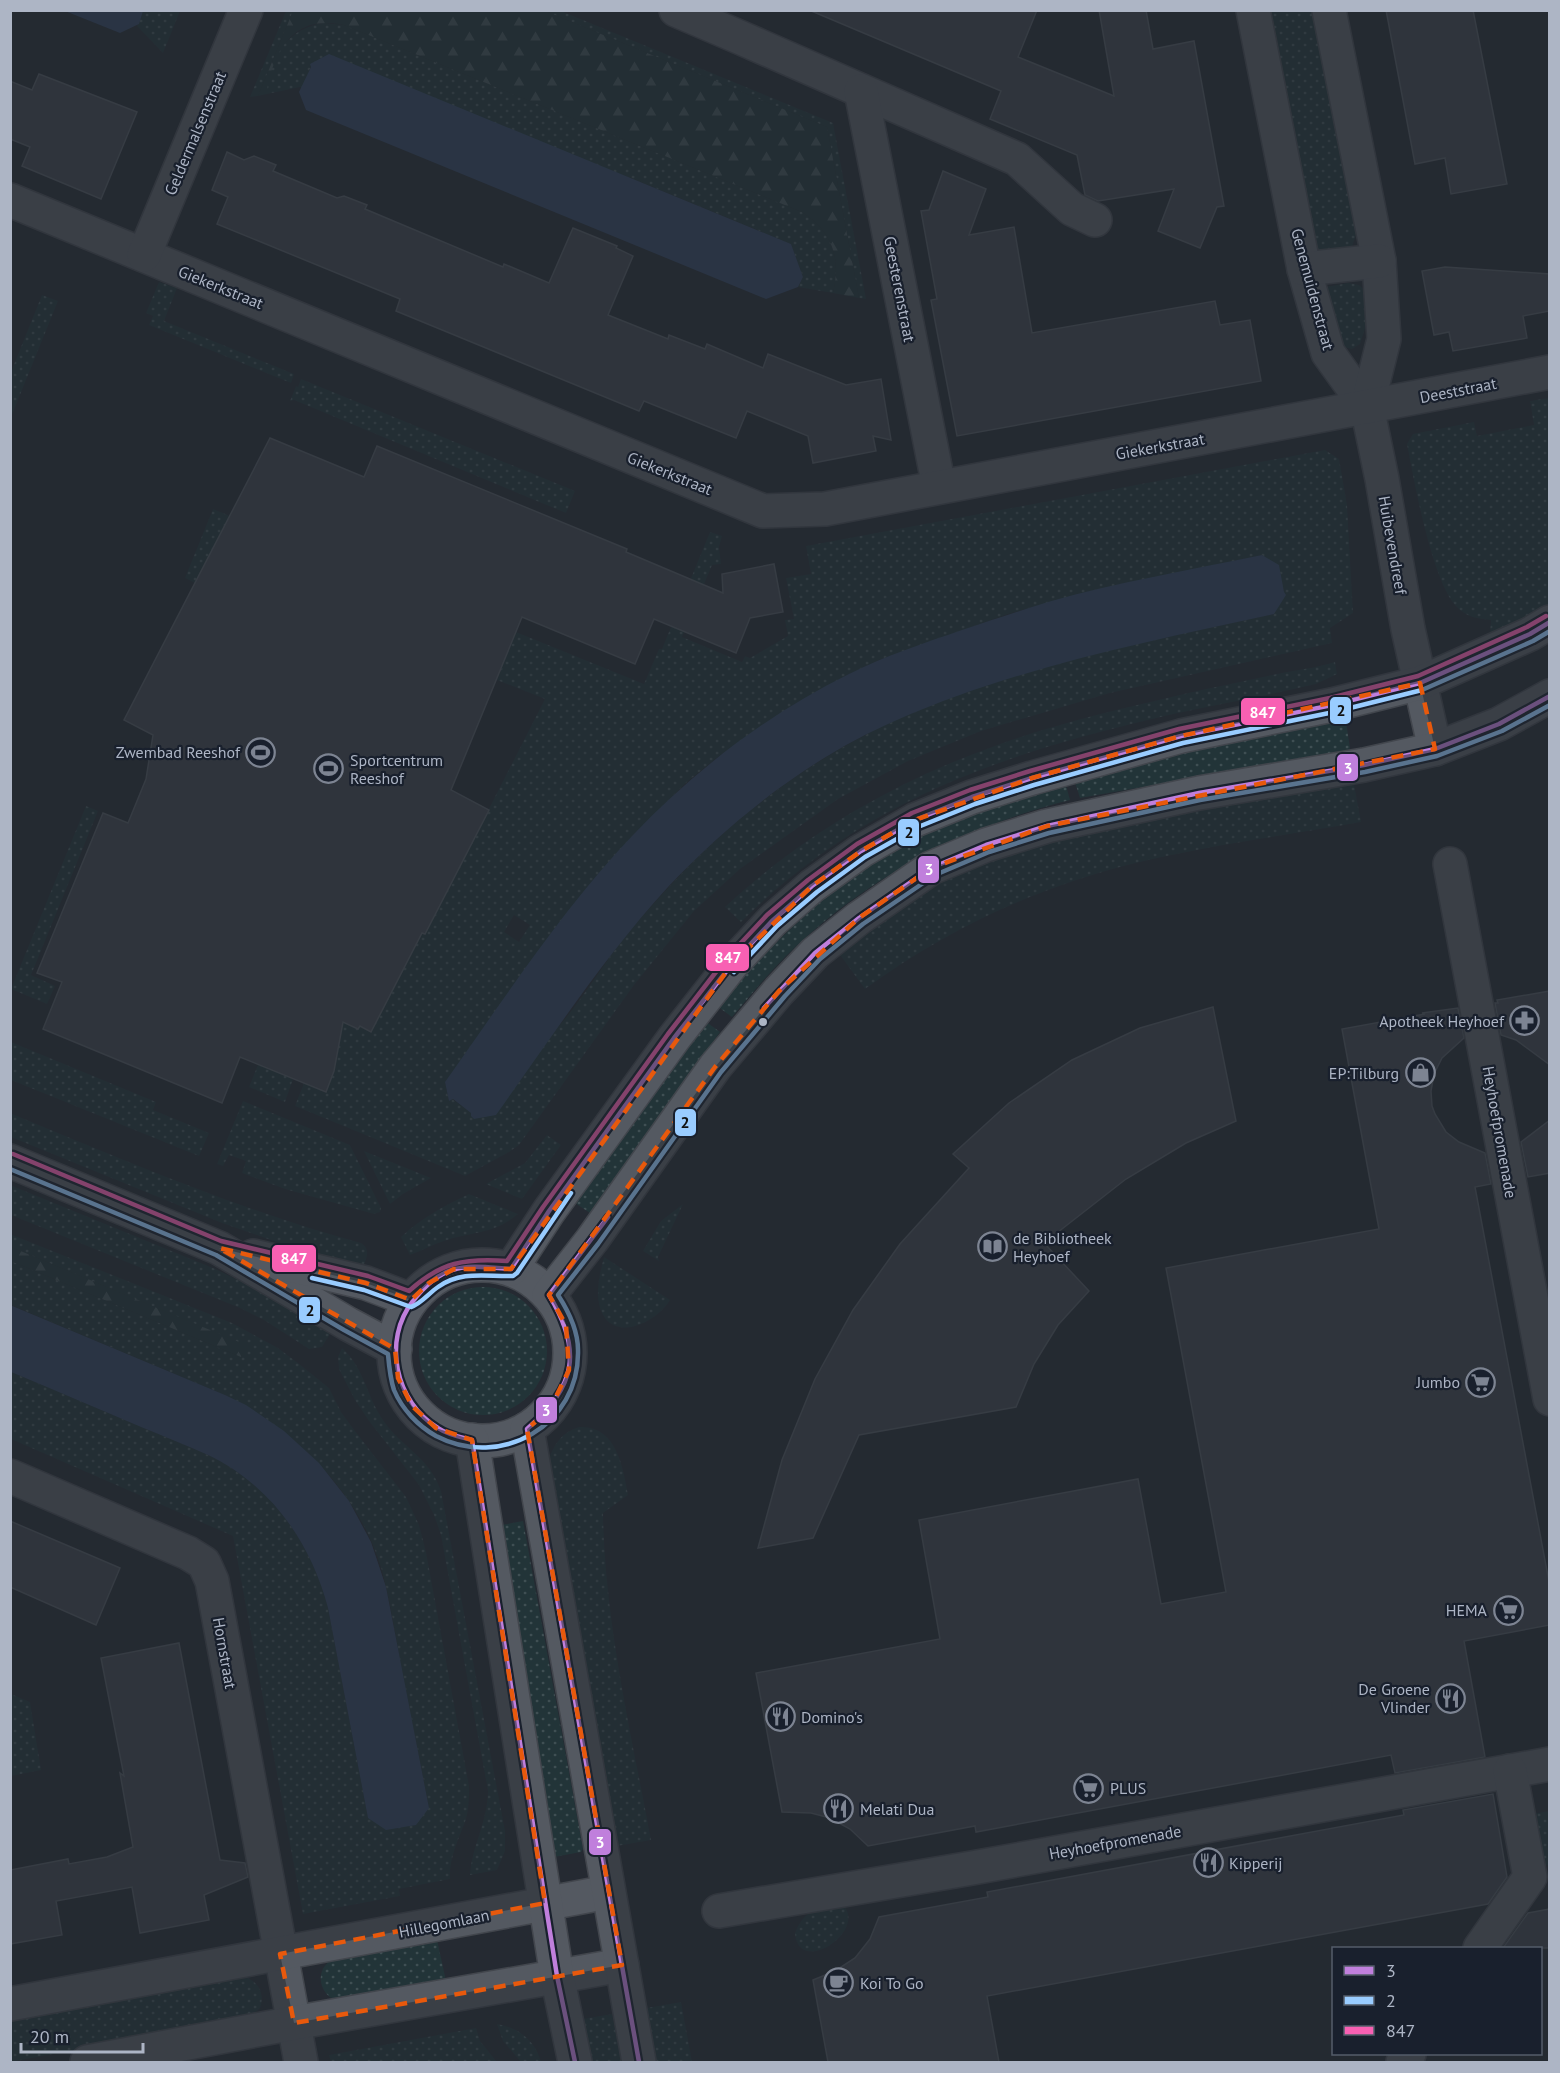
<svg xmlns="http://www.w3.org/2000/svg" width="1560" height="2073" font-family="'PT Sans',sans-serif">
<defs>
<pattern id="grass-dots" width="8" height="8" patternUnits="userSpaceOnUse" patternTransform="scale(1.5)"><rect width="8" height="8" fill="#223438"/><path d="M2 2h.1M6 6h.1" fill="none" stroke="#3f4f53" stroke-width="1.8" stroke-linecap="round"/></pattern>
<pattern id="forest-firs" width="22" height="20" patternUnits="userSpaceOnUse" patternTransform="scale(1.5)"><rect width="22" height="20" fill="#223438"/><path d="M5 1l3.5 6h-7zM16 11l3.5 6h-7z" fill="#3f4f53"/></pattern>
</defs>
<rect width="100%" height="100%" fill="#252a32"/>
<g fill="url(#grass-dots)" fill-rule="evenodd">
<polygon points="143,11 180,11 163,53 137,26"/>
<polygon points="286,11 293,11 258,96 250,97"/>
<polygon points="545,11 561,11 833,123 866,299 859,298 827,127"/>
<polygon points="1262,11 1316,11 1357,231 1352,247 1315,254"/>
<path d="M324 23 344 25 802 212C833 232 841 259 833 293L798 287 803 277 791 244 631 178 311 66 302 89 300 87 267 94C266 59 289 27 324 23Z"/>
<polygon points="159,282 177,288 164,321 294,374 291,383 149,325 153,316 146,313"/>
<polygon points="1348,283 1359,285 1367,292 1366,325 1360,344 1352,349 1343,347 1326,287"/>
<polygon points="42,295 58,301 11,417 11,372"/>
<polygon points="301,379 575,491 566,513 294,400 290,401 296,386 298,387"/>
<path d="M1549 398V606L1536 615 1490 634 1491 620C1478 619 1466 617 1457 607 1432 583 1414 480 1407 444L1413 434 1474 422 1477 436 1534 425 1530 401Z"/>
<path d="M1325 450 1339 459 1347 505 1353 613 1330 628 1332 643 1110 693 981 731 908 761 838 799 740 869 694 911 634 985 519 1145 509 1152 465 1176 295 1106 304 1083 325 1091 334 1069 293 1079 285 1102 249 1087 266 1045 284 991 358 1029 360 1026 370 1032 422 933 425 934 545 699 497 680 516 632 644 684 659 649H662L710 532 722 536 719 547 721 564 712 565 682 637 742 662 745 656 750 658 788 636 785 620 794 619 786 578 811 574 806 546ZM1262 555 1279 568 1284 592 1274 614C1146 642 1016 666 896 720 823 753 753 803 696 859 668 887 641 917 617 947 598 973 580 1002 559 1026 532 1057 501 1085 473 1114L452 1099 449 1101 445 1082 632 836 688 781 719 756 793 705 849 674 879 660 1008 614 1092 591ZM514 915 530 925 519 942 504 932Z"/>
<polygon points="213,509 230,516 195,583 185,578"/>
<path d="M1335 662 1337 674 1316 684C1267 696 1218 704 1169 715 1004 753 864 800 741 922L725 907C801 836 894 782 992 747 1054 724 1119 709 1184 694 1215 687 1246 681 1277 674 1296 670 1316 668 1335 662Z"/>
<polygon points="1342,719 1346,722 1350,748 1348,751 1080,798 1074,779 1174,753"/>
<path d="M1353 779 1361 822C1285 836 1208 845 1132 864 1035 888 946 930 865 989L835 948 904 898 1021 843Z"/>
<path d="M1065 782 1070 800C963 827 865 878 786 956 767 975 750 996 732 1017L717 1006C788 926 859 857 961 817 995 804 1030 794 1065 782Z"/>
<polygon points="86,806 98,811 31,975 55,986 47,1004 11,989"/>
<polygon points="705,1021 720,1032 590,1213 575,1203"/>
<polygon points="11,1042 156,1102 153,1110 209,1133 199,1156 11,1080"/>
<polygon points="243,1101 350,1145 381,1208 380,1212 374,1214 285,1189 242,1173 246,1161 229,1155 223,1166 217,1164"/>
<path d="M10 1113C126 1161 240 1210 361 1243 371 1249 367 1259 362 1268L271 1240 222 1223 11 1137Z"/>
<polygon points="547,1135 561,1145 522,1199 486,1184 525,1163"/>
<polygon points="364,1151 431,1178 403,1194 390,1204"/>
<polygon points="10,1185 213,1268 335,1326 322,1347 309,1349 264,1320 240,1308 11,1215"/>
<path d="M469 1194 518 1214C493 1235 474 1231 444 1241 432 1245 421 1251 410 1255L401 1237C421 1218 444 1206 469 1194Z"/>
<polygon points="683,1204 658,1257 659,1261 643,1251 661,1221"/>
<path d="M10 1234 232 1323 278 1348 298 1363 329 1388 341 1412 355 1431 406 1497 419 1525 426 1552 469 1786C469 1798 469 1809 466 1819 459 1839 449 1857 450 1879L399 1889 400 1896 303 1914 233 1536 11 1439V1372C54 1390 97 1408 141 1427 163 1436 186 1445 208 1455 271 1485 311 1543 328 1608L368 1818 429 1808C420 1760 410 1713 401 1665 395 1632 390 1599 381 1567 357 1489 293 1429 225 1395L11 1305V1261L241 1357 245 1345 11 1247Z"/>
<path d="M604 1257 670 1300C655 1325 608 1345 599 1304 596 1289 600 1272 604 1257Z"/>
<circle cx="483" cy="1351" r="64"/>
<path d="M342 1348C365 1369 366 1395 383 1420 402 1448 429 1456 441 1491L505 1831V1851L497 1870 470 1875C472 1845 487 1824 488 1791L441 1535 434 1515 419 1485 369 1421 355 1400 339 1369 338 1357Z"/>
<path d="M579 1427C616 1425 623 1466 628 1495L603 1513C605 1623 631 1732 651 1840L611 1847 548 1461C554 1444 562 1432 579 1427Z"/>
<polygon points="523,1521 583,1849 581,1852 554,1857 491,1527"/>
<polygon points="11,1694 30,1702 41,1770 11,1776"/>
<polygon points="1549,1811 1549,1865 1543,1866 1533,1814"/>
<path d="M842 1904C870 1930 798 1978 795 1933 805 1908 818 1909 842 1904Z"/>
<path d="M437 1940 446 1981 338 2001C320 1996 314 1972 330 1961Z"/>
<path d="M245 1977C259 1982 265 1994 260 2008L252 2016 11 2062V2019Z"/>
<polygon points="681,2002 692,2062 651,2062 641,2009"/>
<polygon points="612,2014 622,2062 590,2062 583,2019"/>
<path d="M497 2024C519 2028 535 2040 541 2062H521L503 2041Z"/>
<polygon points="476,2028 480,2041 497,2062 331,2062 329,2055"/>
</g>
<g fill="url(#forest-firs)">
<path d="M293 11H545L827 127 859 298 833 293C841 258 833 232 802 212L344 25C310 18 289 30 275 61 271 72 267 82 267 94L258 96Z"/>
<polygon points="11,1247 246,1345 241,1357 11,1261"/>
</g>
<g fill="#31425c">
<polygon points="65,11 143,10 143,11 139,24 120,33"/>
<polygon points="329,54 791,244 803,277 798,287 766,299 306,110 299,92 311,67 310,64"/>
<path d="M1262 555 1279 565 1284 592 1286 595 1274 614C1146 642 1018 667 897 720 811 757 732 819 668 887 604 957 551 1038 496 1115L474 1119 471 1116V1113L453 1099 449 1101 445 1082C504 999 563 908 633 835 695 770 768 714 849 674 885 656 924 643 962 630 989 621 1019 611 1048 602 1118 582 1190 570 1262 555Z"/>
<path d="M10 1305 225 1395 246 1405 284 1431 319 1463 349 1501 371 1542 386 1587 429 1808 416 1825 386 1830 368 1818 328 1608C311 1543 271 1485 208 1455 186 1445 163 1436 141 1427 97 1408 54 1390 11 1372Z"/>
</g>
<g fill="#3c4149" stroke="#4c525a" stroke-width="1.5">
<polygon points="809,10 1037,10 1018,57 1114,96 1099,10 1146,10 1153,49 1194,41 1224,206 1217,207 1200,248 1158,231 1174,189 1098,201 1085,195 1077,155 990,119 1001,91"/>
<polygon points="1386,10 1473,10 1507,184 1451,194 1445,158 1415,164"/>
<polygon points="39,74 137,112 101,199 22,166 30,147 10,139 10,81 32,90"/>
<polygon points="227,152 244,160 254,156 276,165 273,171 337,198 344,196 367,205 365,209 503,267 504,264 549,283 573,228 617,246 616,248 633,256 608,315 668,339 669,335 705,349 707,344 763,368 768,354 846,385 881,379 891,440 873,436 876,451 813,463 808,436 747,411 736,438 644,401 639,411 396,311 400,299 217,224 228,197 212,190"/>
<polygon points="943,171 986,189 969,235 1014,227 1032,333 1215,301 1220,325 1250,320 1261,381 957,436 931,300 937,299 921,211 929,210"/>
<polygon points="1445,267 1550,274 1550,311 1523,316 1527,338 1453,351 1449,332 1434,335 1422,271"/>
<polygon points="270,438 364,477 377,446 627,549 626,552 723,593 722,574 774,564 783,612 750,618 736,653 654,619 635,664 522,617 451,790 489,810 425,934 422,933 371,1032 360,1026 358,1029 343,1022 334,1071 326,1092 240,1057 222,1103 43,1029 62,982 37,973 103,813 128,823 146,779 153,735 124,720"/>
<polygon points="1550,991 1550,1065 1516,1040 1501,1035 1495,1003 1498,1003 1497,1000"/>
<polygon points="1213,1007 1236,1121 1186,1143 1126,1179 1044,1243 1089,1291 1058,1325 1034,1364 1016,1407 859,1435 813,1538 758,1548 782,1460 815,1379 853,1310 900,1244 969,1168 953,1154 1009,1103 1072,1060 1140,1028"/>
<polygon points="1458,1008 1464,1038 1442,1058 1434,1074 1431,1091 1432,1106 1435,1114 1446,1132 1459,1142 1485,1153 1491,1184 1475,1187 1550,1587 1550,1625 1464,1641 1485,1757 1395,1773 1391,1755 976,1832 975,1826 868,1846 850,1829 830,1818 811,1813 782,1812 756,1673 940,1639 919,1520 1138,1479 1161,1604 1226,1592 1166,1268 1379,1229 1342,1029 1425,1014 1422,1013"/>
<polygon points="1550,1120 1550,1173 1528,1177 1521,1142"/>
<polygon points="10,1521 120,1568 96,1625 10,1587"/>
<polygon points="179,1643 220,1860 245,1863 248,1877 204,1895 209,1920 140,1933 132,1887 56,1901 62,1935 10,1944 10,1870 68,1859 69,1864 107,1857 133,1847 120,1773 124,1776 101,1658"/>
<polygon points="1493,1794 1507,1877 1488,1904 987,1996 999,2062 828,2062 813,1980 835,1971 855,1958 870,1939 879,1917 988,1897 987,1892 1404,1815 1403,1810"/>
<polygon points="1550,1909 1550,1948 1503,1948 1528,1913"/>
</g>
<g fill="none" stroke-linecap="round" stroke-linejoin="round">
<defs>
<g id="pedestrian">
<polyline points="1450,864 1550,1399"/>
<polyline points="719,1911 972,1868 1550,1764"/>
<polyline points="1480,1948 1530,1877 1510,1771"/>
<polyline points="1403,2062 1409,2054"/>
</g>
<g id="minor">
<polyline points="676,10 739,37 1017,159 1072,209 1095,220"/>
<polyline points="1253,10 1304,269 1328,353 1367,407 1382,479 1408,629 1435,749"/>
<polyline points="1329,10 1379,261 1384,339 1367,407"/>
<polyline points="861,91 939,487"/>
<polyline points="10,200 763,511 825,509 1550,372"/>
<polyline points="144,255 246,10"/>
<polyline points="1304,269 1379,261"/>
<polyline points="10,1476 188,1553 204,1563 212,1581 301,2062"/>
<polyline points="10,2004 608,1892"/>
<polyline points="87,2062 294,2023 622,1965"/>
</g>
<g id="tertiary">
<polyline points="10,1161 219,1248 348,1324 395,1349"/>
<polyline points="253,1256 366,1283 411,1300"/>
<circle cx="482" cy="1353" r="88"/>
<polyline points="511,1269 549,1211 674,1038 732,964 772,921 812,886 861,851 915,820 972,797 1032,778 1181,736 1332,705 1420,683 1530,634 1550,622"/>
<polyline points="549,1295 592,1240 715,1067 779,991 815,953 859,918 931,868 986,845 1047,826 1199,793 1364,765 1435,749 1499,724 1550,696"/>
<polyline points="527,1429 639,2062"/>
<polyline points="472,1440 557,1976 575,2062"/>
</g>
</defs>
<use href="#pedestrian" stroke="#42464d" stroke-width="36"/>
<use href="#minor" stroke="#42464d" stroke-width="36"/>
<use href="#tertiary" stroke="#42464d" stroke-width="36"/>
<use href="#pedestrian" stroke="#545961" stroke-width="33"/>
<use href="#minor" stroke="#545961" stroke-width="33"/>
<use href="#tertiary" stroke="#545961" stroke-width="33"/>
<defs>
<g id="bus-1">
<polyline points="764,1008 815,953 859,918 931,868 986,845 1047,826 1199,793 1364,765 1435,749 1499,724 1550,696"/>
<path d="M608 1217 549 1295C583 1351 576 1387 527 1429L639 2062"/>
<path d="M575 2062 557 1976 472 1440C460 1437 448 1435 438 1428 395 1402 382 1340 413 1301 423 1288 436 1275 452 1270 471 1264 492 1268 511 1269L549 1211 674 1038 732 964 772 921 812 886 861 851 915 820 972 797 1032 778 1181 736 1332 705 1420 683 1530 634 1550 622"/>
</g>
<g id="bus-2">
<polyline points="734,972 777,926 817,892 865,857 918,827 975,804 1034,785 1183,743 1334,712 1422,690 1533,641 1550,631"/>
<path d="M10 1169 216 1255 344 1330 388 1354C389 1366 390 1378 394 1390 402 1409 418 1426 436 1436 501 1470 580 1425 578 1350 578 1330 569 1312 558 1295L598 1244 721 1072 785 996 820 959 863 924 935 875 989 852 1049 833 1200 800 1365 772 1437 756 1502 731 1550 705"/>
<path d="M312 1278 364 1290 411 1307C421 1304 429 1293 438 1287 462 1270 487 1277 513 1276L517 1273 571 1193"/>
</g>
<path id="bus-3" d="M13 1154 221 1241 368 1276 409 1291C441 1262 465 1258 507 1261L543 1207 668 1034 726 959 767 915 808 880 857 844 912 813 970 790 1030 771 1179 729 1330 698 1418 676 1527 627 1546 616"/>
</defs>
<use href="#bus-1" stroke="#19202d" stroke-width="9"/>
<use href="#bus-2" stroke="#19202d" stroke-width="9"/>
<use href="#bus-3" stroke="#19202d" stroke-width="9"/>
<use href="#bus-1" stroke="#c07fdc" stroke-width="4.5"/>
<use href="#bus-2" stroke="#9cf" stroke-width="4.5"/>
<use href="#bus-3" stroke="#f860b3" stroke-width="4.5"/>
</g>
<path d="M0 0H1560V2073H0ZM1420 683 1435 749 1047 826 931 868 859 918 779 991 715 1067 549 1295 566 1325 569 1370 550 1409 527 1429 622 1965 294 2023 280 1954 545 1903 472 1440 436 1428 412 1406 398 1378 395 1349 219 1248 366 1283 411 1300 429 1283 454 1269H511L732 964 812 886 861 851 915 820 1032 778 1181 736Z" fill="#252a32" fill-opacity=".55" fill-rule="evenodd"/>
<path fill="none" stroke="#e8590c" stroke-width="4.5" stroke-dasharray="12 8" stroke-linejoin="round" d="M1420 683 1435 749 1047 826 931 868 859 918 779 991 715 1067 549 1295 566 1325 569 1370 550 1409 527 1429 622 1965 294 2023 280 1954 545 1903 472 1440 436 1428 412 1406 398 1378 395 1349 219 1248 366 1283 411 1300 429 1283 454 1269H511L732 964 812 886 861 851 915 820 1032 778 1181 736Z"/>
<defs>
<symbol id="stadium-ring" viewBox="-11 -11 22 22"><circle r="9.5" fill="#19202d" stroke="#7d8492" stroke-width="1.5"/><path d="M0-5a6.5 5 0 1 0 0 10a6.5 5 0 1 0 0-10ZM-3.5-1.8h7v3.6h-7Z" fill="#7d8492"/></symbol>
<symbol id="pharmacy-ring" viewBox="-11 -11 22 22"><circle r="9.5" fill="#19202d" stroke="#7d8492" stroke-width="1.5"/><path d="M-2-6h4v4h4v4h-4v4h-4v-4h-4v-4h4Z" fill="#7d8492"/></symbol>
<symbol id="shop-ring" viewBox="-11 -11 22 22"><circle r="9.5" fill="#19202d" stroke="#7d8492" stroke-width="1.5"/><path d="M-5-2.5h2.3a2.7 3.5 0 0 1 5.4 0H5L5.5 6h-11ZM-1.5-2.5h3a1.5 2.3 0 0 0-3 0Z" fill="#7d8492"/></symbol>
<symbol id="library-ring" viewBox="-11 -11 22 22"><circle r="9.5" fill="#19202d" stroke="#7d8492" stroke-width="1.5"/><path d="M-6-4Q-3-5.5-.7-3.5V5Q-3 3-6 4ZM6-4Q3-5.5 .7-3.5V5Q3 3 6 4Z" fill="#7d8492"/></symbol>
<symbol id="supermarket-ring" viewBox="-11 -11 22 22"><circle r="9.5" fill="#19202d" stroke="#7d8492" stroke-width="1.5"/><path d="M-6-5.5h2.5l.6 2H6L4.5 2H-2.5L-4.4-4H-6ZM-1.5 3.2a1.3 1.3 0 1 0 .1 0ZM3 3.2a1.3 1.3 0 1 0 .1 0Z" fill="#7d8492"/></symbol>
<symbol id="restaurant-ring" viewBox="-11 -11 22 22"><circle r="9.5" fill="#19202d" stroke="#7d8492" stroke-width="1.5"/><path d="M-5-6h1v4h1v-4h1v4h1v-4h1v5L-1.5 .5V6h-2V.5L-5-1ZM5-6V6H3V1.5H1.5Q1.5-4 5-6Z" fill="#7d8492"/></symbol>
<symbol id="cafe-ring" viewBox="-11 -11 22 22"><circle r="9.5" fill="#19202d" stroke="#7d8492" stroke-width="1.5"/><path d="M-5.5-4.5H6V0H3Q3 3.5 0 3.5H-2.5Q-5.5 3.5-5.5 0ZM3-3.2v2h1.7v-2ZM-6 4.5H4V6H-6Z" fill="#7d8492"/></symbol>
</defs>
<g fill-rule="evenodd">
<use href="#stadium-ring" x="244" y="736" width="33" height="33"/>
<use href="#stadium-ring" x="312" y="752" width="33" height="33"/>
<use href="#pharmacy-ring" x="1508" y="1004" width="33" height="33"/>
<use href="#shop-ring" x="1404" y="1056" width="33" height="33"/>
<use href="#library-ring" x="976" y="1230" width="33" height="33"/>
<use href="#supermarket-ring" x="1464" y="1366" width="33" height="33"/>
<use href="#supermarket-ring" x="1492" y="1594" width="33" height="33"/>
<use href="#restaurant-ring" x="1434" y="1682" width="33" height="33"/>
<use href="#restaurant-ring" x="764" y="1700" width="33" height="33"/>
<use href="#supermarket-ring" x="1072" y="1772" width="33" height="33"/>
<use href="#restaurant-ring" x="822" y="1792" width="33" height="33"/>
<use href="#restaurant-ring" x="1192" y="1846" width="33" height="33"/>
<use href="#cafe-ring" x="822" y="1966" width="33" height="33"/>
</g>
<circle fill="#adb5c5" stroke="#19202d" stroke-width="2" cx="763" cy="1022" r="5"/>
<g text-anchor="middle" stroke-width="4.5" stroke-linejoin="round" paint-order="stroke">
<g font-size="16" fill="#adb5c5" stroke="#19202d">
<text transform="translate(195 133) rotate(-67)" y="6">Geldermalsenstraat</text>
<text transform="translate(221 287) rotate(22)" y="6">Giekerkstraat</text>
<text transform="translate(900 289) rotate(79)" y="6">Geesterenstraat</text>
<text transform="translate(1313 289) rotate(75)" y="6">Genemuidenstraat</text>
<text transform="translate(1458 390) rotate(-11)" y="6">Deeststraat</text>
<text transform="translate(1160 446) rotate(-10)" y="6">Giekerkstraat</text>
<text transform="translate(670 473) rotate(22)" y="6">Giekerkstraat</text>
<text transform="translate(1393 545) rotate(80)" y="6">Huibevendreef</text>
<text transform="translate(1500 1132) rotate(80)" y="6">Heyhoefpromenade</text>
<text transform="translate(225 1653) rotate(80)" y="6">Hornstraat</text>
<text transform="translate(1115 1842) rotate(-10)" y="6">Heyhoefpromenade</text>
<text transform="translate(444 1923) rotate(-11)" y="6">Hillegomlaan</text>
</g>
<g font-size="16" fill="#adb5c5" stroke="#19202d" text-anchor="start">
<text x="240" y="758" text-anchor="end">Zwembad Reeshof</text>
<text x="350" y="766">Sportcentrum<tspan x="350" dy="18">Reeshof</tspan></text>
<text x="1504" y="1027" text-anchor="end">Apotheek Heyhoef</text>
<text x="1399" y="1079" text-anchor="end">EP:Tilburg</text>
<text x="1013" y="1244">de Bibliotheek<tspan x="1013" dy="18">Heyhoef</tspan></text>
<text x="1460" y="1388" text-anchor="end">Jumbo</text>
<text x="1487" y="1616" text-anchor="end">HEMA</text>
<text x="1430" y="1695" text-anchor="end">De Groene<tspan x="1430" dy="18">Vlinder</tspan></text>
<text x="801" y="1723">Domino's</text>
<text x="1110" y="1794">PLUS</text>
<text x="860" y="1815">Melati Dua</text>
<text x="1229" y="1869">Kipperij</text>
<text x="860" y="1989">Koi To Go</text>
</g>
</g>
<g stroke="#19202d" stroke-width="2">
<rect x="1329" y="696" width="23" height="29" rx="6" fill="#9cf"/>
<rect x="1240" y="697" width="46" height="29" rx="6" fill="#f860b3"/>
<rect x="1336" y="753" width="23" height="29" rx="6" fill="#c07fdc"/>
<rect x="897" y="818" width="23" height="29" rx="6" fill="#9cf"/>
<rect x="917" y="855" width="23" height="29" rx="6" fill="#c07fdc"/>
<rect x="705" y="943" width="45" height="29" rx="6" fill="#f860b3"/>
<rect x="674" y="1108" width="23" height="29" rx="6" fill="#9cf"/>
<rect x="271" y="1244" width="46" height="29" rx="6" fill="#f860b3"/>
<rect x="298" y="1296" width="23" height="28" rx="6" fill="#9cf"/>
<rect x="535" y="1396" width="23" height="28" rx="6" fill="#c07fdc"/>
<rect x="588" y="1828" width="24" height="28" rx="6" fill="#c07fdc"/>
</g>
<g font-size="16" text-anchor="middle" font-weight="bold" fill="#fff">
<text x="1263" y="718">847</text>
<text x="1348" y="774">3</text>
<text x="929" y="875">3</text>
<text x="728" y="963">847</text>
<text x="294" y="1264">847</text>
<text x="546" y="1416">3</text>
<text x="600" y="1848">3</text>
</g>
<g font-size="16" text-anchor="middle" font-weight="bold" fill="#111">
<text x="1341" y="716">2</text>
<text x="909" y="838">2</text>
<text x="685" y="1128">2</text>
<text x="310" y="1316">2</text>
</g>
<rect width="1560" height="2073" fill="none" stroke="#adb5c5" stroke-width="24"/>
<rect x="1332" y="1947" width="210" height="108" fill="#19202d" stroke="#545c6a" stroke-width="1.5"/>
<rect x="1344" y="1966" width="30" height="9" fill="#c07fdc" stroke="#545c6a" stroke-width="1.5"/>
<text x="1386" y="1977" font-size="18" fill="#adb5c5">3</text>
<rect x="1344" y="1996" width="30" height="9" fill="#99ccff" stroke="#545c6a" stroke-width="1.5"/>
<text x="1386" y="2007" font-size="18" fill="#adb5c5">2</text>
<rect x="1344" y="2026" width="30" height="9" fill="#f860b3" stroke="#545c6a" stroke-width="1.5"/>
<text x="1386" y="2037" font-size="18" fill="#adb5c5">847</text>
<path d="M21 2043v9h122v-9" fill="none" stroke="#adb5c5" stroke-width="3"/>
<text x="30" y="2043" font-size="18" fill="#adb5c5" stroke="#19202d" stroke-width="4.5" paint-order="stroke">20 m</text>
</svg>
